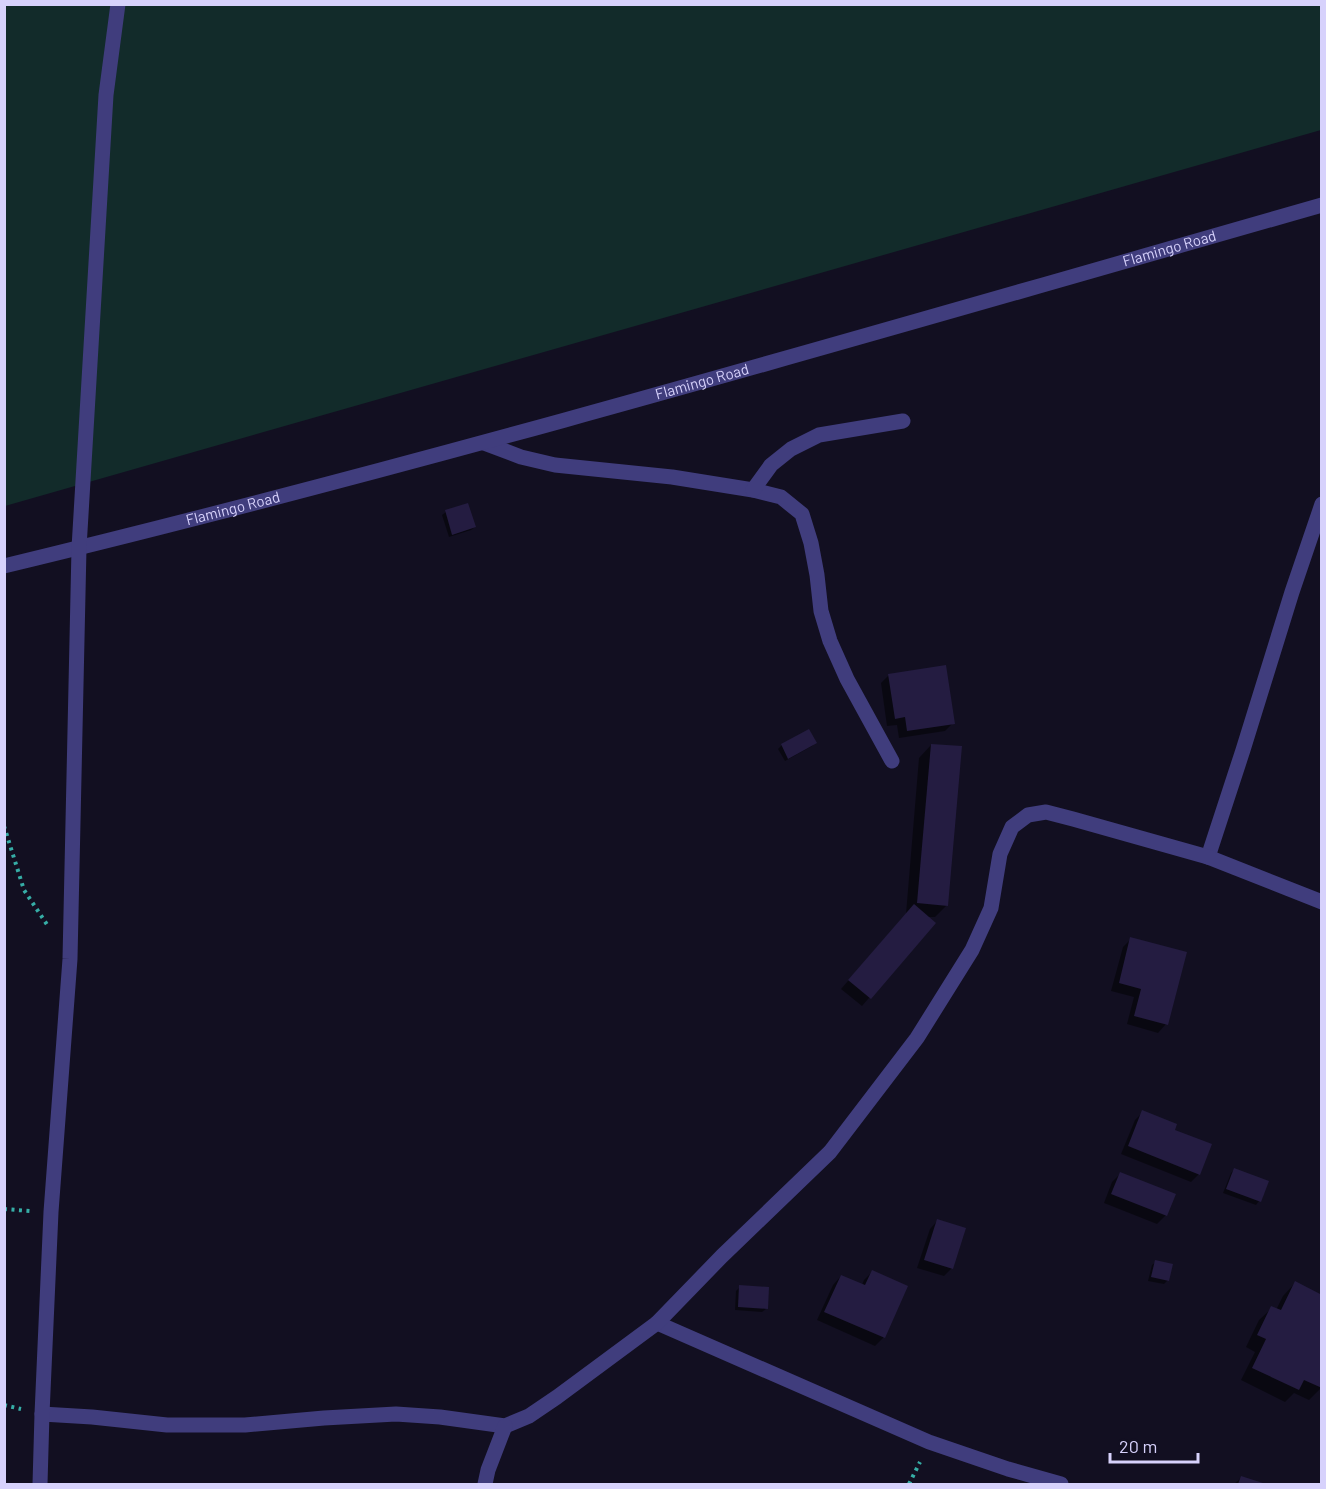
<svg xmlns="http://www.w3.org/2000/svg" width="1326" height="1489" font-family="Barlow,sans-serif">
<rect width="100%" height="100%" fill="#120f21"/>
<polygon fill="#122b2a" points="5,5 1321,5 1321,130 5,506"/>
<g fill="#0007">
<polygon points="446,512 475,527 471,530 449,537 442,515"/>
<polygon points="889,675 953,723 945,731 899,738 897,725 887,726 881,683"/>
<polygon points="809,731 815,743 812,746 785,761 778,749 782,745"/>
<polygon points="931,745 947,905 935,917 927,917 934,923 862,1006 841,989 906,914 919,758"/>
<polygon points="1131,939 1166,1024 1158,1033 1127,1024 1134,997 1111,991 1123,947"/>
<polygon points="1143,1112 1199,1174 1191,1182 1121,1154 1135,1120"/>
<polygon points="1235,1169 1267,1182 1259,1201 1256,1205 1223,1193 1231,1173"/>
<polygon points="1120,1174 1174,1195 1166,1215 1157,1224 1104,1203 1112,1182"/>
<polygon points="938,1220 952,1268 944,1276 917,1268 930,1229"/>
<polygon points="1156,1262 1168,1280 1164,1284 1148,1281 1152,1265"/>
<polygon points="872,1272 906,1287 883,1338 875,1346 817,1320 833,1285 841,1276 862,1285 864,1280"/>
<polygon points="1295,1283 1322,1387 1309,1400 1294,1393 1285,1402 1241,1380 1255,1352 1246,1347 1259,1320 1272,1308 1276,1310 1283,1296"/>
<polygon points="740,1287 766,1309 762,1312 735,1310 736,1291"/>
<polygon points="1241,1478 1262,1484 1234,1484"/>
</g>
<g fill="#241c41">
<polygon points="468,503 476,527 452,535 445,510"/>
<polygon points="946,665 955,724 907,731 905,717 895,719 888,674"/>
<polygon points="809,729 817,743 788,759 781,744"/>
<polygon points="931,744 962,746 948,906 917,903"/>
<polygon points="914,904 936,923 871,999 848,980"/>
<polygon points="1130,937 1187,952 1168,1025 1134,1016 1141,989 1119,983"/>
<polygon points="1142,1110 1177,1124 1175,1130 1212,1144 1200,1175 1128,1146"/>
<polygon points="1234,1168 1269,1181 1261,1202 1226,1189"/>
<polygon points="1120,1172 1176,1194 1167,1216 1111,1194"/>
<polygon points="937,1219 966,1228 953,1269 924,1260"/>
<polygon points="1155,1260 1173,1264 1169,1281 1151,1277"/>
<polygon points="872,1270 908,1286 885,1338 824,1312 841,1275 865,1285"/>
<polygon points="1295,1281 1322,1295 1322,1388 1304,1380 1299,1390 1252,1368 1266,1339 1257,1335 1271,1306 1281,1310"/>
<polygon points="739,1285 769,1287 768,1309 738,1307"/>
<polygon points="1241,1476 1266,1484 1238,1484"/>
</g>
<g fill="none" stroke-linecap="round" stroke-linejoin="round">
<g stroke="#36ada6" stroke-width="4" stroke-dasharray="3 4.5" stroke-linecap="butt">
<polyline points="4,826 24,890 48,926"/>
<polyline points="4,1209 30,1211"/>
<polyline points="4,1405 21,1409"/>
<polyline points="909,1484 920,1462"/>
</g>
<g stroke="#403d7d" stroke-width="15">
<polyline points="484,443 521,457 555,465 672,477 753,490 781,497 802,514 811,543 817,575 821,611 830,641 847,679 892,761"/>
<polyline points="753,490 771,465 791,449 819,435 903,421"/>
<path id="s1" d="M4 566C447 459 884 330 1322 205"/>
<polyline points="1208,857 1243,750 1292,592 1322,504"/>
<polyline points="657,1323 929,1442 1008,1469 1061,1484"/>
<polyline points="42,1414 92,1417 167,1425 245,1425 324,1418 396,1414 440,1417 505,1426 529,1416 557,1397 657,1323 722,1256 830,1152 917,1038 972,950 991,908 1000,854 1012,827 1028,815 1046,812 1073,819 1208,857 1322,902"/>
<polyline points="40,1484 42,1414 51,1212 70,959 79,548 106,95 118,4"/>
<polyline points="485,1484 488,1470 505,1426"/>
</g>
</g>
<g text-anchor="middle" stroke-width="5" stroke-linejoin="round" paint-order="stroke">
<g font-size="15" fill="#d7d2fc" stroke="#120f21">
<text dy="5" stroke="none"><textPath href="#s1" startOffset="1208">Flamingo Road</textPath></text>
<text dy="5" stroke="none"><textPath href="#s1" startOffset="722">Flamingo Road</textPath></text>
<text dy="5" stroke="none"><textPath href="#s1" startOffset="236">Flamingo Road</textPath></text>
</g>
</g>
<rect width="1326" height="1489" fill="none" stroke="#d7d2fc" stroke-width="12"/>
<path d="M1110 1453v9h88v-9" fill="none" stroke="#d7d2fc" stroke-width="3"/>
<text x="1119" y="1453" font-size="18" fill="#d7d2fc" stroke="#120f21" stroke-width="4.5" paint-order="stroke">20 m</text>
</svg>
